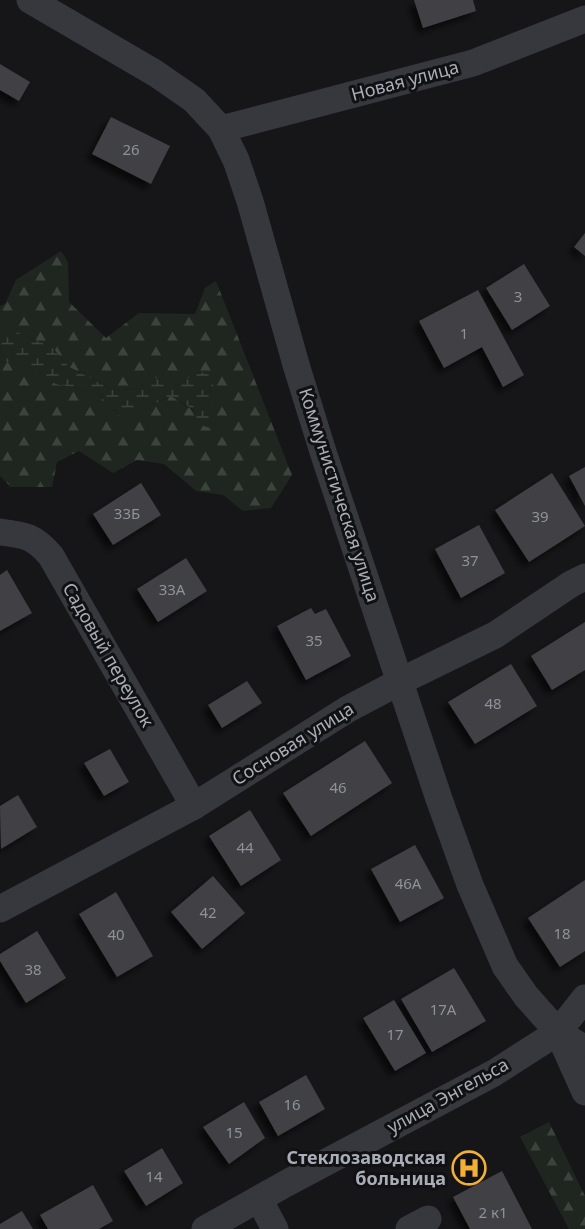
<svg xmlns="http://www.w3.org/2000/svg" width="585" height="1229" font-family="'Noto Sans',sans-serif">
<defs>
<pattern id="forest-firs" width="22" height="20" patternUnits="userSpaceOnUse" patternTransform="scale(1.5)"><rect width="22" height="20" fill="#1e261f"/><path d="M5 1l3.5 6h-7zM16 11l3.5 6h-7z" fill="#3c433d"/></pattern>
<pattern id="wetland-marsh" width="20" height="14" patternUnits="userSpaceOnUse" patternTransform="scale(1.5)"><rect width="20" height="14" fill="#1e261f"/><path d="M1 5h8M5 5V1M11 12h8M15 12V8" fill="none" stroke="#3c433d"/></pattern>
<filter id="shadow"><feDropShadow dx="-5.5" dy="5.5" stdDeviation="3" flood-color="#0009"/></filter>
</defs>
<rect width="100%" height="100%" fill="#161618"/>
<g fill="url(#forest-firs)">
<polygon points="61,251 68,262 69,302 106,338 139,313 195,314 205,288 216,281 292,475 271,508 243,511 223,495 196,491 164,464 137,460 113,473 79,451 57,462 52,487 11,487 0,476 0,361 33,368 56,384 95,391 123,419 171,396 194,411 201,372 176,385 151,377 141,388 115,391 69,367 52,347 0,325 0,306 5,304 16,280"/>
<polygon points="549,1122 585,1196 585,1229 569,1229 520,1137"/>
</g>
<polygon fill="url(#wetland-marsh)" points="0,325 52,347 69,367 115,391 141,388 151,377 176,385 201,372 214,375 210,428 198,424 194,410 171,396 123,419 95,391 56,384 33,368 0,361"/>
<g fill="#404145" filter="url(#shadow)">
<polygon points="414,0 473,0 476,11 423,28"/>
<polygon points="0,64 30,82 19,101 0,90"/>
<polygon points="111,117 170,146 151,184 92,154"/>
<polygon points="585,233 585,256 574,247"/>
<polygon points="524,264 550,306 512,330 486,288"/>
<polygon points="478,290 524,375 503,387 482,347 444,368 419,321"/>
<polygon points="585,467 585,506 569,476"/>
<polygon points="552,473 585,526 529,562 495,510"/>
<polygon points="141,483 161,515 113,545 93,514"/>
<polygon points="479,525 505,573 461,598 435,549"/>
<polygon points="186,558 207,591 158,622 137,589"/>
<polygon points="7,570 32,613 0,631 0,575"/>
<polygon points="311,608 315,614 326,609 351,656 306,680 277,626"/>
<polygon points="585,622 585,670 552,690 531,656"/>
<polygon points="511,664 537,706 475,744 448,702"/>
<polygon points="247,681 262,703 222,728 208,705"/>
<polygon points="365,741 392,783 311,836 283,793"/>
<polygon points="110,749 129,782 104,796 84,763"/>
<polygon points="18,795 37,827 1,849 0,806"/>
<polygon points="250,810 281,860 241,886 209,836"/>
<polygon points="415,845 444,898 400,922 371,869"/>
<polygon points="213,876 245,913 202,949 171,912"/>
<polygon points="585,880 585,951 560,967 528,918"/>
<polygon points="116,892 153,956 117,977 79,914"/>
<polygon points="37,931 66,978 26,1003 0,961 0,954"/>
<polygon points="454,968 486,1021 432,1052 401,999"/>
<polygon points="394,1000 426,1053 395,1071 363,1018"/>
<polygon points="306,1075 325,1109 278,1136 259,1102"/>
<polygon points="244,1102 265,1138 229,1164 203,1127"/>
<polygon points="162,1148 183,1183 146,1206 124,1171"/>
<polygon points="502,1171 532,1229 470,1229 453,1197"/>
<polygon points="93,1185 113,1221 99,1229 48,1229 40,1215"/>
<polygon points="22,1211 33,1229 0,1229 0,1224"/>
</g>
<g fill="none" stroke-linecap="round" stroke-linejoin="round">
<g stroke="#37383d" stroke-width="27">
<polyline points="30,0 155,73 194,100 221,129 236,160 250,201 297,368 324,455 439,799 470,885 505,966 526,996 558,1032 585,1049"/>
<polyline points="221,129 473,63 585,19"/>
<path d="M0 532C25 535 34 536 51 556L194 806"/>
<polyline points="0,909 194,806 348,709 401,681 495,635 571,584 585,577"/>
<polyline points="558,1032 585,1092"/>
<polyline points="259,1199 275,1229"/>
<polyline points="205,1229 287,1183 494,1073 558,1032 585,998"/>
<polyline points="409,1229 428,1219"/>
</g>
</g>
<defs>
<symbol id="hospital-ring" viewBox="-11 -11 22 22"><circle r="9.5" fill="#111113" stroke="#f2b134" stroke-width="1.5"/><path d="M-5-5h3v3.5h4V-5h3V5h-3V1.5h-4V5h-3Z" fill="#f2b134"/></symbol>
</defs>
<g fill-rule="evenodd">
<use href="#hospital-ring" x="450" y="1149" width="38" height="38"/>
</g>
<g text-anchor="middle" stroke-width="6" stroke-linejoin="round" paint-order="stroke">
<g font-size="15" fill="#8e929b">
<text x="131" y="155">26</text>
<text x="518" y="302">3</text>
<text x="464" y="339">1</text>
<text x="127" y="519">33Б</text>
<text x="540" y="522">39</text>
<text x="470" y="566">37</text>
<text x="172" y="595">33А</text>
<text x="314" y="646">35</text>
<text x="493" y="709">48</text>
<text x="338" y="793">46</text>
<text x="245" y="853">44</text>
<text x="408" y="889">46А</text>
<text x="208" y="918">42</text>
<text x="562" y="939">18</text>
<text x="116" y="940">40</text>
<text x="33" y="975">38</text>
<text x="443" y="1015">17А</text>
<text x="395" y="1040">17</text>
<text x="292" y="1110">16</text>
<text x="234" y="1138">15</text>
<text x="154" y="1182">14</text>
<text x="493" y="1218">2 к1</text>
</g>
<g font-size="18" fill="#a8adb8" stroke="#111113">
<text transform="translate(405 81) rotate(-15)" y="6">Новая улица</text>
<text transform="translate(339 495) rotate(72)" y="6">Коммунистическая улица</text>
<text transform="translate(108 655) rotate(60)" y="6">Садовый переулок</text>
<text transform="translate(293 744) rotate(-32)" y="6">Сосновая улица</text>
<text transform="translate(448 1096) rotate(-29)" y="6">улица Энгельса</text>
</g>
<g font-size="18" font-weight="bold" fill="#a8adb8" stroke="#111113" text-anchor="end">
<text x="446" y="1164">Стеклозаводская<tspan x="446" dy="21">больница</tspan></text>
</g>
</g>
</svg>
